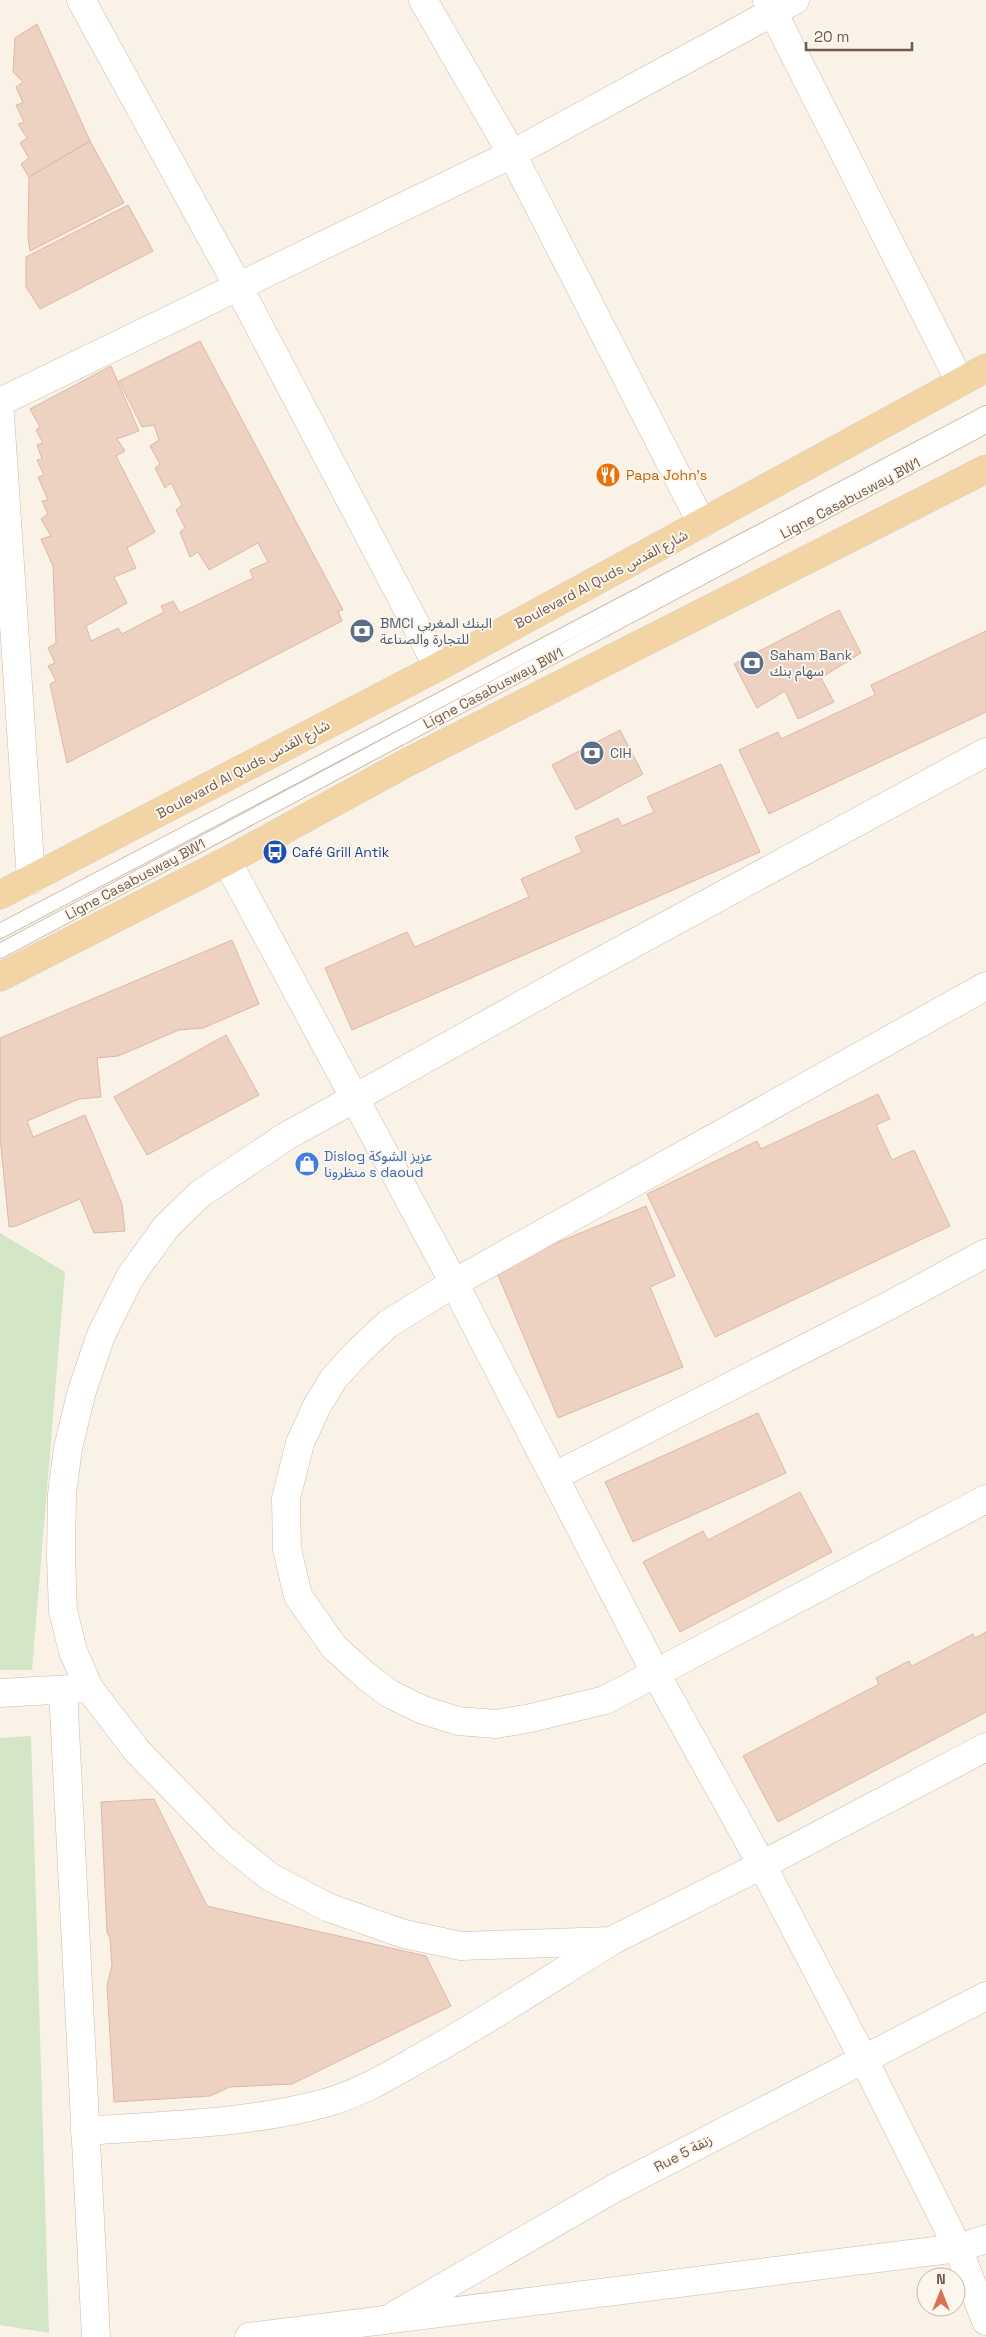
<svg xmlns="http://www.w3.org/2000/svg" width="986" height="2337" font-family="'Space Grotesk','Noto Sans Arabic',sans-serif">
<rect width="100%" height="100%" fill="#faf2e6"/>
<g fill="#d3e6c6">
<polygon points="0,1233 65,1272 32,1670 0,1670"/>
<polygon points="31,1736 49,2333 0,2325 0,1738"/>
</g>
<g fill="#edd1c1" stroke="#ddb8a3">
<polygon points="37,24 90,141 29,177 21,164 29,158 20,143 27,138 18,124 24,122 16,105 23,103 16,87 23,82 13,72 15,38"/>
<polygon points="90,141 124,203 30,251 28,237 29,177"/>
<polygon points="128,205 153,251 40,309 26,287 26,257"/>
<polygon points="200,341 343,610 338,611 342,621 67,763 50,684 56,681 48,666 55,663 48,648 56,643 53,566 41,539 51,536 41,519 48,514 42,501 48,500 38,477 44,475 37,460 42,459 37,445 43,443 36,430 40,427 30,409 111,366 139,431 117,439 125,451 116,456 155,532 127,548 136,568 114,577 127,603 86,626 91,641 118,628 122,634 164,612 161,606 173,601 180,613 253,578 250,570 268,562 258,543 209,570 198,552 190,557 180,532 185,528 176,510 182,505 171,483 165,488 155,468 160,464 150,446 159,440 154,425 142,427 119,381"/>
<polygon points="839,610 861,653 821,678 834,702 798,719 785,691 757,708 734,664"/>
<polygon points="986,631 986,712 769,814 739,750 778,732 781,739 875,695 871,685"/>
<polygon points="620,730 643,774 576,810 552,765"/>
<polygon points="721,764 760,852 352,1030 325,968 407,932 415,947 529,897 521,879 582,852 575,837 618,818 622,826 654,812 647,797"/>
<polygon points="232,940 259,1004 203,1028 179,1030 118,1056 97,1058 101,1097 79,1099 27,1121 33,1137 85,1115 122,1204 125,1231 94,1233 80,1199 16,1226 9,1227 0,1137 0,1038"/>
<polygon points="226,1035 259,1095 147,1155 114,1097"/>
<polygon points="878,1094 890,1119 876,1125 892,1160 914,1150 950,1226 715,1337 647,1194 757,1141 761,1149"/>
<polygon points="646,1206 675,1276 650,1287 683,1367 558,1418 495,1268"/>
<polygon points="758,1413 786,1473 633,1542 605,1482"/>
<polygon points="800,1492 832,1552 680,1632 643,1562 703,1531 708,1540"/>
<polygon points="986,1632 986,1712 778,1822 743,1756 879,1684 876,1678 909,1661 912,1666 973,1634 975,1638"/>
<polygon points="154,1799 207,1906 426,1956 451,2006 292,2084 230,2087 210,2096 114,2102 107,1985 112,1966 110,1938 107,1932 101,1802"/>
</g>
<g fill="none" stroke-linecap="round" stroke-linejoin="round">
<defs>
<g id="service">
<polyline points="0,931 986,413"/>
<polyline points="0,951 986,426"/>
</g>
<g id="minor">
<polyline points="81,0 238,286 438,667"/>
<polyline points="423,0 512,154 702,524"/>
<polyline points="767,0 960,382"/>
<polyline points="0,402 512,154 795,0"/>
<polyline points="0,415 31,880"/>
<polyline points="227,861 454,1283 656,1674 762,1865 863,2058 958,2248 986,2321"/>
<polyline points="986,986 454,1283 388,1324 360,1350 334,1378 317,1406 300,1443 286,1498 287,1549 298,1596 334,1647 366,1676 390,1694 423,1710 458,1721 496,1724 531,1718 605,1700 986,1499"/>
<polyline points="555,1476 892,1304 986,1253"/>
<polyline points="89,1688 73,1651 63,1611 61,1557 62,1494 68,1448 82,1391 101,1335 130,1277 166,1227 200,1194 285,1137 570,978 986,752"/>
<polyline points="63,1690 96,2337"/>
<polyline points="0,1693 89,1688 137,1751 224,1840 270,1877 327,1907 404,1934 461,1946 611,1941 762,1865 986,1747"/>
<path d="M85 2131C164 2125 248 2124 325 2103 359 2094 390 2075 420 2058 485 2022 547 1981 610 1942"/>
<polyline points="395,2315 613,2189 986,1996"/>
<polyline points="249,2337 958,2248 986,2239"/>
</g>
<g id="primary">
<polyline points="0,895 438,667 986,368"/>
<polyline points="0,977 227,861 406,763 986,469"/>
</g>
</defs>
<use href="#service" stroke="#cbbaad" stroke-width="16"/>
<use href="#minor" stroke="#cbbaad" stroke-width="29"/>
<use href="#primary" stroke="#d7d1cd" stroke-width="29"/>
<use href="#service" stroke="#fff" stroke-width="14"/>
<use href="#minor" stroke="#fff" stroke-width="28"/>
<use href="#primary" stroke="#f2d4a5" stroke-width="28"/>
</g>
<defs>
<symbol id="restaurant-disc" viewBox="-11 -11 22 22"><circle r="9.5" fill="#e8710a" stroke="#fdf6ec"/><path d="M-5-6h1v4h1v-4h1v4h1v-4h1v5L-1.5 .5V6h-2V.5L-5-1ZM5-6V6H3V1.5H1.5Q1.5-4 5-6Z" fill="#fff"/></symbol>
<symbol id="bank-disc" viewBox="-11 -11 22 22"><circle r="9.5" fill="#5c6f8a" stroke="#fdf6ec"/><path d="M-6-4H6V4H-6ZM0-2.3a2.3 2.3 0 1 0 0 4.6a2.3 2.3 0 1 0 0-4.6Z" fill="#fff"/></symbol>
<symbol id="bus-disc" viewBox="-11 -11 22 22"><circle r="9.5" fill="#1a4fb4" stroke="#fdf6ec"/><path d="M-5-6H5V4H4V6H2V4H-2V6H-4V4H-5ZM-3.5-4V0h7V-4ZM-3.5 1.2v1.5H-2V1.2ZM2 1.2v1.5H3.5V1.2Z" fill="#fff"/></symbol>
<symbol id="shop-disc" viewBox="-11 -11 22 22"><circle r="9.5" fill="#3f7fe0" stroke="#fdf6ec"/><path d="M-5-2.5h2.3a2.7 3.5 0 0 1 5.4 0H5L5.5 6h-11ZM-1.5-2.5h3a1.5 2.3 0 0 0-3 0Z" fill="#fff"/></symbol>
</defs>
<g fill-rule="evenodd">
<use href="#restaurant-disc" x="594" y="461" width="28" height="28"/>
<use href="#bank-disc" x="348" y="617" width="28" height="28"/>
<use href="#bank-disc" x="738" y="649" width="28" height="28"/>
<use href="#bank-disc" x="578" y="739" width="28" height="28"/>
<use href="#bus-disc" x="261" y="838" width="28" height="28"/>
<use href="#shop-disc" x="293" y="1150" width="28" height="28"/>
</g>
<g text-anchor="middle" stroke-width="4" stroke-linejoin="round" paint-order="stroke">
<g font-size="14" fill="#c56008" stroke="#fdf6ec" text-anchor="start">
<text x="626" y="480">Papa John's</text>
</g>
<g font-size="14" fill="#71594d" stroke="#fdf6ec">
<text transform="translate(850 498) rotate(-28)" y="5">Ligne Casabusway BW1</text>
<text transform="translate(601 579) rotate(-28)" y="5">Boulevard Al Quds شارع القدس</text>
<text transform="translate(493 688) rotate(-28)" y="5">Ligne Casabusway BW1</text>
<text transform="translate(243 769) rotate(-28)" y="5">Boulevard Al Quds شارع القدس</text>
<text transform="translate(135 879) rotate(-28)" y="5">Ligne Casabusway BW1</text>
<text transform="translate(683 2153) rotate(-28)" y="5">Rue 5 زنقة</text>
</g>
<g font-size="14" fill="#4e5e75" stroke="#fdf6ec" text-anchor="start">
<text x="380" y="628">BMCI البنك المغربي<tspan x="380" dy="16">للتجارة والصناعة</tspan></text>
<text x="770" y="660">Saham Bank<tspan x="770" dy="16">سهام بنك</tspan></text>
<text x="610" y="758">CIH</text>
</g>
<g font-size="14" fill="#164399" stroke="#fdf6ec" text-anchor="start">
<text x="292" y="857">Café Grill Antik</text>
</g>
<g font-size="14" fill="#366cbe" stroke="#fdf6ec" text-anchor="start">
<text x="324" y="1161">Dislog عزيز الشوكة<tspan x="324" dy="16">منظرونا s daoud</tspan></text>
</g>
</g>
<g transform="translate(941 2292)"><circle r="24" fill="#fdf6ec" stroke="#c5b7ac"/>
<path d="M0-4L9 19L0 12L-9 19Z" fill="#d77258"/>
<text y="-8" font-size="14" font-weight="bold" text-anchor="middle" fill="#71594d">N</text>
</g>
<path d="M806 42v8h106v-8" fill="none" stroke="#71594d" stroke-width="2.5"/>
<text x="814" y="42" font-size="15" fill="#71594d" stroke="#fdf6ec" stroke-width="4" paint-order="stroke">20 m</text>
</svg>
